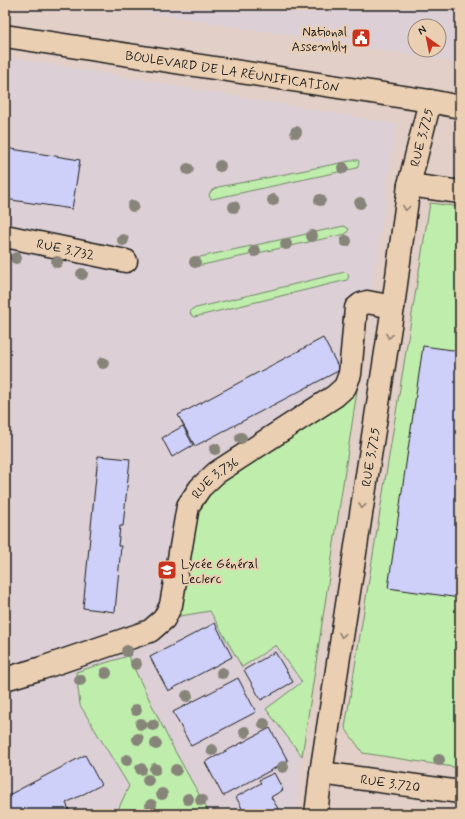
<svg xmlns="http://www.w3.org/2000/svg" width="465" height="819" font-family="Mynerve,sans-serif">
<rect width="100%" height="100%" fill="#e2cfc7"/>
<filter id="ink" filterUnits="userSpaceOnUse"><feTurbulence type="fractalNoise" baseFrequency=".025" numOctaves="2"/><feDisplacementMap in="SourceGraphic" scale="8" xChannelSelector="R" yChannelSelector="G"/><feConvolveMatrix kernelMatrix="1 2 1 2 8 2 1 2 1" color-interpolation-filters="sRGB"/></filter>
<g filter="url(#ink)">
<g fill="#dccfd6" fill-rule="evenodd">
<path d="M103 5H460V63ZM415 26H439V50H415Z"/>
<polygon points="5,56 397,124 302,756 295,814 5,814"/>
</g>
<g fill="#bfeeac" stroke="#6e8564">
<polygon points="355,160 358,160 359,162 357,168 212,199 211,199 209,195 211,191 218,187 256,180"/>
<polygon points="430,203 460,207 460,768 363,753 345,728"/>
<polygon points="344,226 349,229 346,234 202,265 200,265 199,262 200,257"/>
<polygon points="345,272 349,276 347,280 194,317 192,316 190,313 192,309"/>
<polygon points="358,384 302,756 266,709 302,682 276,645 242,667 210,611 174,617 183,542 210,488"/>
<polygon points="128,656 171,744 210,814 116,814 129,786 80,705 76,672"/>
</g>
<g fill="#ced0f9" stroke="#1c1c1c">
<polygon points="5,148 80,160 72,209 5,199"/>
<polygon points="323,338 340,370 195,446 178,415"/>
<polygon points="423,346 460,351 460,598 388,588"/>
<polygon points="183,426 193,445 172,457 162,438"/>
<polygon points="98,456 130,459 123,526 120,526 118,546 121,546 115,612 83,608"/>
<polygon points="215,623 232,657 168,691 150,657"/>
<polygon points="275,652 293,682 261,700 244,670"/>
<polygon points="238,678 256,712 191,746 173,712"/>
<polygon points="270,728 288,761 223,796 205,762"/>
<polygon points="85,755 101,785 66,803 71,814 5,814 5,797"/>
<polygon points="274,773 283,790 271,797 280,812 277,814 245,814 236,797 261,783 259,780"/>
</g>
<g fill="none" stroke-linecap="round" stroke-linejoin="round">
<defs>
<g id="minor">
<polyline points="409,185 460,192"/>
<path id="s1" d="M5 236 126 261"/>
<path id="s2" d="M5 679 42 668 150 631 164 619 171 605 188 506 200 488 216 473 335 396 345 387 350 374 356 308 361 304 367 302 393 307"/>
<path id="s3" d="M321 773 460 792"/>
<path id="s4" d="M316 814 321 773 393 307 409 185 430 101"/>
</g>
<g id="major">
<path id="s5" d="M5 36 430 101 460 107"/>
</g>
</defs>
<use href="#minor" stroke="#1c1c1c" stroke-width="25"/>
<use href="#major" stroke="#1c1c1c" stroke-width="25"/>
<use href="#minor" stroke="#ebcfb2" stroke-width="22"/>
<use href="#major" stroke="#ebcfb2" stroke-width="22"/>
</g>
<g fill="#878479">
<circle cx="296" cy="132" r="6"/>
<circle cx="220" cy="166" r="6"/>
<circle cx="343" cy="168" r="6"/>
<circle cx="188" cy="169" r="6"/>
<circle cx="273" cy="200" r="6"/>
<circle cx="320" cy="200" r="6"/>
<circle cx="360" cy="203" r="6"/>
<circle cx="133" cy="206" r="6"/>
<circle cx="234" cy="207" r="6"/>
<circle cx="312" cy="236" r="6"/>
<circle cx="123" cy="240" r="6"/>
<circle cx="346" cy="241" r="6"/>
<circle cx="286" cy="244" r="6"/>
<circle cx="255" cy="251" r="6"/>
<circle cx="16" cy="258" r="6"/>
<circle cx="57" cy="262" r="6"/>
<circle cx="195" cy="262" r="6"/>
<circle cx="82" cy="274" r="6"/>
<circle cx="103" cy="363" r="6"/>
<circle cx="241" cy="438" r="6"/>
<circle cx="215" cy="449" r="6"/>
<circle cx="127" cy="651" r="6"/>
<circle cx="136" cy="664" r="6"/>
<circle cx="106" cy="673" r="6"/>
<circle cx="222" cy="673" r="6"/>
<circle cx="80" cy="680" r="6"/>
<circle cx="187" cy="696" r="6"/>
<circle cx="136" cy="710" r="6"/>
<circle cx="141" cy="724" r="6"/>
<circle cx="264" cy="724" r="6"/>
<circle cx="153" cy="725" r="6"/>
<circle cx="245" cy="732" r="6"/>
<circle cx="138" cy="739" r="6"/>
<circle cx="156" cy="744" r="6"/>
<circle cx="212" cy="750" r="6"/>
<circle cx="127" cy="760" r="6"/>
<circle cx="439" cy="760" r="6"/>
<circle cx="283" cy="767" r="6"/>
<circle cx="141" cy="769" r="6"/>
<circle cx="155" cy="769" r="6"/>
<circle cx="176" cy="770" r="6"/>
<circle cx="148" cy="780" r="6"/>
<circle cx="162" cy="794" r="6"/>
<circle cx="188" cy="799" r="6"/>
<circle cx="201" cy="800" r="6"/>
<circle cx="151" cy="805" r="6"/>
</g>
<defs><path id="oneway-chevron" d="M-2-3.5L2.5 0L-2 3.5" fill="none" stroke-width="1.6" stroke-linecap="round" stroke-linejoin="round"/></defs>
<g stroke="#8e7e6e">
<use href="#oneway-chevron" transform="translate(406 208) rotate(98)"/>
<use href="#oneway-chevron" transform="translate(389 336) rotate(99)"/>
<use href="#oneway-chevron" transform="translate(362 506) rotate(99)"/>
<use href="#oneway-chevron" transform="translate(342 635) rotate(99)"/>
</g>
</g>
<defs>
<symbol id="civic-square" viewBox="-11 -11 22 22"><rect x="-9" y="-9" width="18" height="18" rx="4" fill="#c8321e" stroke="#ebcfb2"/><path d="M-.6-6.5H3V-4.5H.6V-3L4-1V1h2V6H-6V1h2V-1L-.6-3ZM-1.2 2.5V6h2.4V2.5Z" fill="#fff"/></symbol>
<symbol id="school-square" viewBox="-11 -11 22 22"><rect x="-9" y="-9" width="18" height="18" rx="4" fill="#c8321e" stroke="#ebcfb2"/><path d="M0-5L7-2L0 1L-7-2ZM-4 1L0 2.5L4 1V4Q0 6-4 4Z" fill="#fff"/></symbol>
</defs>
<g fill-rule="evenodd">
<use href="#civic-square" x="350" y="27" width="22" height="22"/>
<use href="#school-square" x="156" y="559" width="22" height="22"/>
</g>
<g text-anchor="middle" stroke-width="4" stroke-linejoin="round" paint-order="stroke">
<g font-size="13" fill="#1c1c1c" stroke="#ebcfb2" text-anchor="end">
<text x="347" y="36">National<tspan x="347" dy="15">Assembly</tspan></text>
<text x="181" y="568" text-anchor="start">Lycée Général<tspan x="181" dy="15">Leclerc</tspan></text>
</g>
<g font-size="13" fill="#1c1c1c" stroke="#ebcfb2">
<text dy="5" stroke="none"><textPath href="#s5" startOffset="230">BOULEVARD DE LA RÉUNIFICATION</textPath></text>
<text dy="5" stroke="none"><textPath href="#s4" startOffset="685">RUE 3.725</textPath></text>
<text dy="5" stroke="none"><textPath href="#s1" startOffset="62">RUE 3.732</textPath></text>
<text dy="5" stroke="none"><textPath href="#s4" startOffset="361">RUE 3.725</textPath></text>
<text dy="5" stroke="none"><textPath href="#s2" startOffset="327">RUE 3.736</textPath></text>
<text dy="5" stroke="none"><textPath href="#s3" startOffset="70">RUE 3.720</textPath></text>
</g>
</g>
<rect width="465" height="819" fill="none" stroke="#ebcfb2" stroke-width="20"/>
<rect x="10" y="10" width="445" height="799" fill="none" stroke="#1c1c1c" stroke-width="1.5" filter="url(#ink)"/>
<g transform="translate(427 38) rotate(327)"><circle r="19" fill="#ebcfb2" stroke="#988776"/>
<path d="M0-3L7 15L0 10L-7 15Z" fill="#c8321e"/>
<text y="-6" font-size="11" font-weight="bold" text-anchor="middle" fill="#1c1c1c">N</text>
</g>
</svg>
